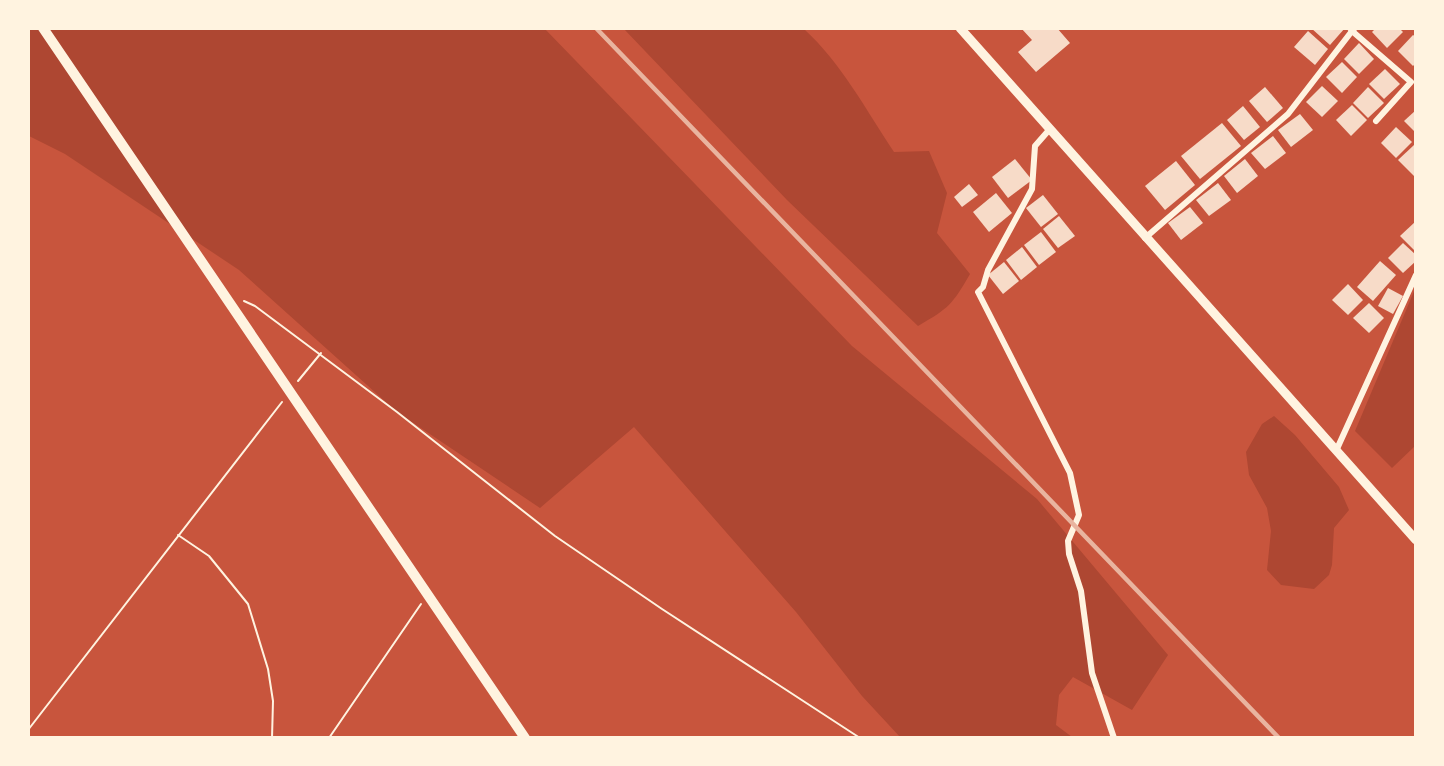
<svg xmlns="http://www.w3.org/2000/svg" width="1444" height="766" font-family="'Zilla Slab',serif">
<rect width="100%" height="100%" fill="#c8553d"/>
<g fill="#ae4732">
<polygon points="28,29 545,29 852,346 1037,499 1168,655 1132,710 1073,677 1059,695 1056,725 1072,737 900,737 862,696 796,612 634,427 540,508 397,412 239,270 65,154 29,136"/>
<path d="M624 29H804C842 64 866 110 894 152L929 151 947 193 937 233 970 274C952 305 949 308 918 326L787 200Z"/>
<polygon points="1415,289 1415,446 1392,468 1355,431"/>
<polygon points="1274,416 1295,435 1339,487 1349,510 1334,528 1332,565 1329,575 1314,589 1281,585 1267,570 1271,531 1267,508 1249,475 1246,452 1262,424"/>
</g>
<g fill="#f7dbc8">
<polygon points="1021,28 1057,28 1070,43 1036,72 1018,52 1032,40"/>
<polygon points="1311,28 1345,28 1330,45"/>
<polygon points="1376,28 1399,28 1403,32 1387,48 1372,32"/>
<polygon points="1308,31 1328,49 1315,65 1294,47"/>
<polygon points="1413,35 1416,37 1416,63 1413,66 1398,51"/>
<polygon points="1359,43 1374,59 1359,74 1344,59"/>
<polygon points="1342,62 1357,77 1342,93 1326,77"/>
<polygon points="1385,69 1400,84 1384,99 1369,84"/>
<polygon points="1322,86 1338,101 1322,117 1306,102"/>
<polygon points="1265,87 1283,108 1267,122 1249,101"/>
<polygon points="1368,87 1384,103 1368,118 1353,103"/>
<polygon points="1352,105 1367,120 1351,136 1336,120"/>
<polygon points="1243,106 1260,127 1244,140 1227,120"/>
<polygon points="1416,110 1416,133 1404,121"/>
<polygon points="1300,114 1313,130 1291,147 1278,130"/>
<polygon points="1222,123 1241,146 1200,179 1181,156"/>
<polygon points="1396,127 1412,142 1396,158 1381,143"/>
<polygon points="1273,136 1286,153 1265,169 1251,153"/>
<polygon points="1414,145 1416,174 1414,176 1398,160"/>
<polygon points="1015,159 1032,180 1008,198 992,177"/>
<polygon points="1245,159 1258,176 1237,193 1224,176"/>
<polygon points="1176,161 1195,185 1165,210 1145,186"/>
<polygon points="1218,183 1231,200 1209,216 1196,200"/>
<polygon points="969,184 978,195 962,207 954,197"/>
<polygon points="996,193 1012,213 989,232 973,212"/>
<polygon points="1043,195 1058,214 1041,227 1026,208"/>
<polygon points="1190,207 1203,223 1181,240 1168,223"/>
<polygon points="1059,216 1075,236 1058,248 1043,229"/>
<polygon points="1416,221 1416,252 1400,236"/>
<polygon points="1041,232 1056,252 1039,265 1024,245"/>
<polygon points="1403,243 1416,255 1416,261 1403,273 1388,258"/>
<polygon points="1022,247 1037,267 1021,280 1006,260"/>
<polygon points="1380,261 1396,275 1373,301 1357,287"/>
<polygon points="1004,262 1019,281 1003,294 988,275"/>
<polygon points="1348,284 1363,300 1348,315 1332,300"/>
<polygon points="1388,288 1403,296 1393,314 1378,306"/>
<polygon points="1369,303 1384,318 1369,333 1353,318"/>
</g>
<g fill="none" stroke-linecap="round" stroke-linejoin="round">
<g stroke="#fff3e0" stroke-width="2">
<polyline points="244,301 255,306 397,412 555,536 662,609 860,738"/>
<polyline points="298,381 321,353"/>
<polyline points="178,535 209,556 248,604 268,669 273,701 272,738"/>
<polyline points="28,730 282,402"/>
<polyline points="329,738 421,604"/>
</g>
<g stroke="#fff3e0" stroke-width="6">
<polyline points="1354,29 1352,31 1411,82 1376,121"/>
<polyline points="1049,130 1035,146 1032,189 988,270 983,287 978,292 1070,473 1079,515 1068,541 1069,554 1081,591 1092,673 1114,738"/>
<polyline points="1145,238 1288,114 1352,31 1350,28"/>
<polyline points="1336,451 1416,275"/>
</g>
<polyline stroke="#fff3e0" stroke-width="9" points="960,28 1416,540"/>
<polyline stroke="#fff3e0" stroke-width="10" points="43,28 525,738"/>
<polyline stroke="#e9b49f" stroke-width="4.5" points="596,28 1279,738"/>
</g>
<rect width="1444" height="766" fill="none" stroke="#fff3e0" stroke-width="60"/>
</svg>
